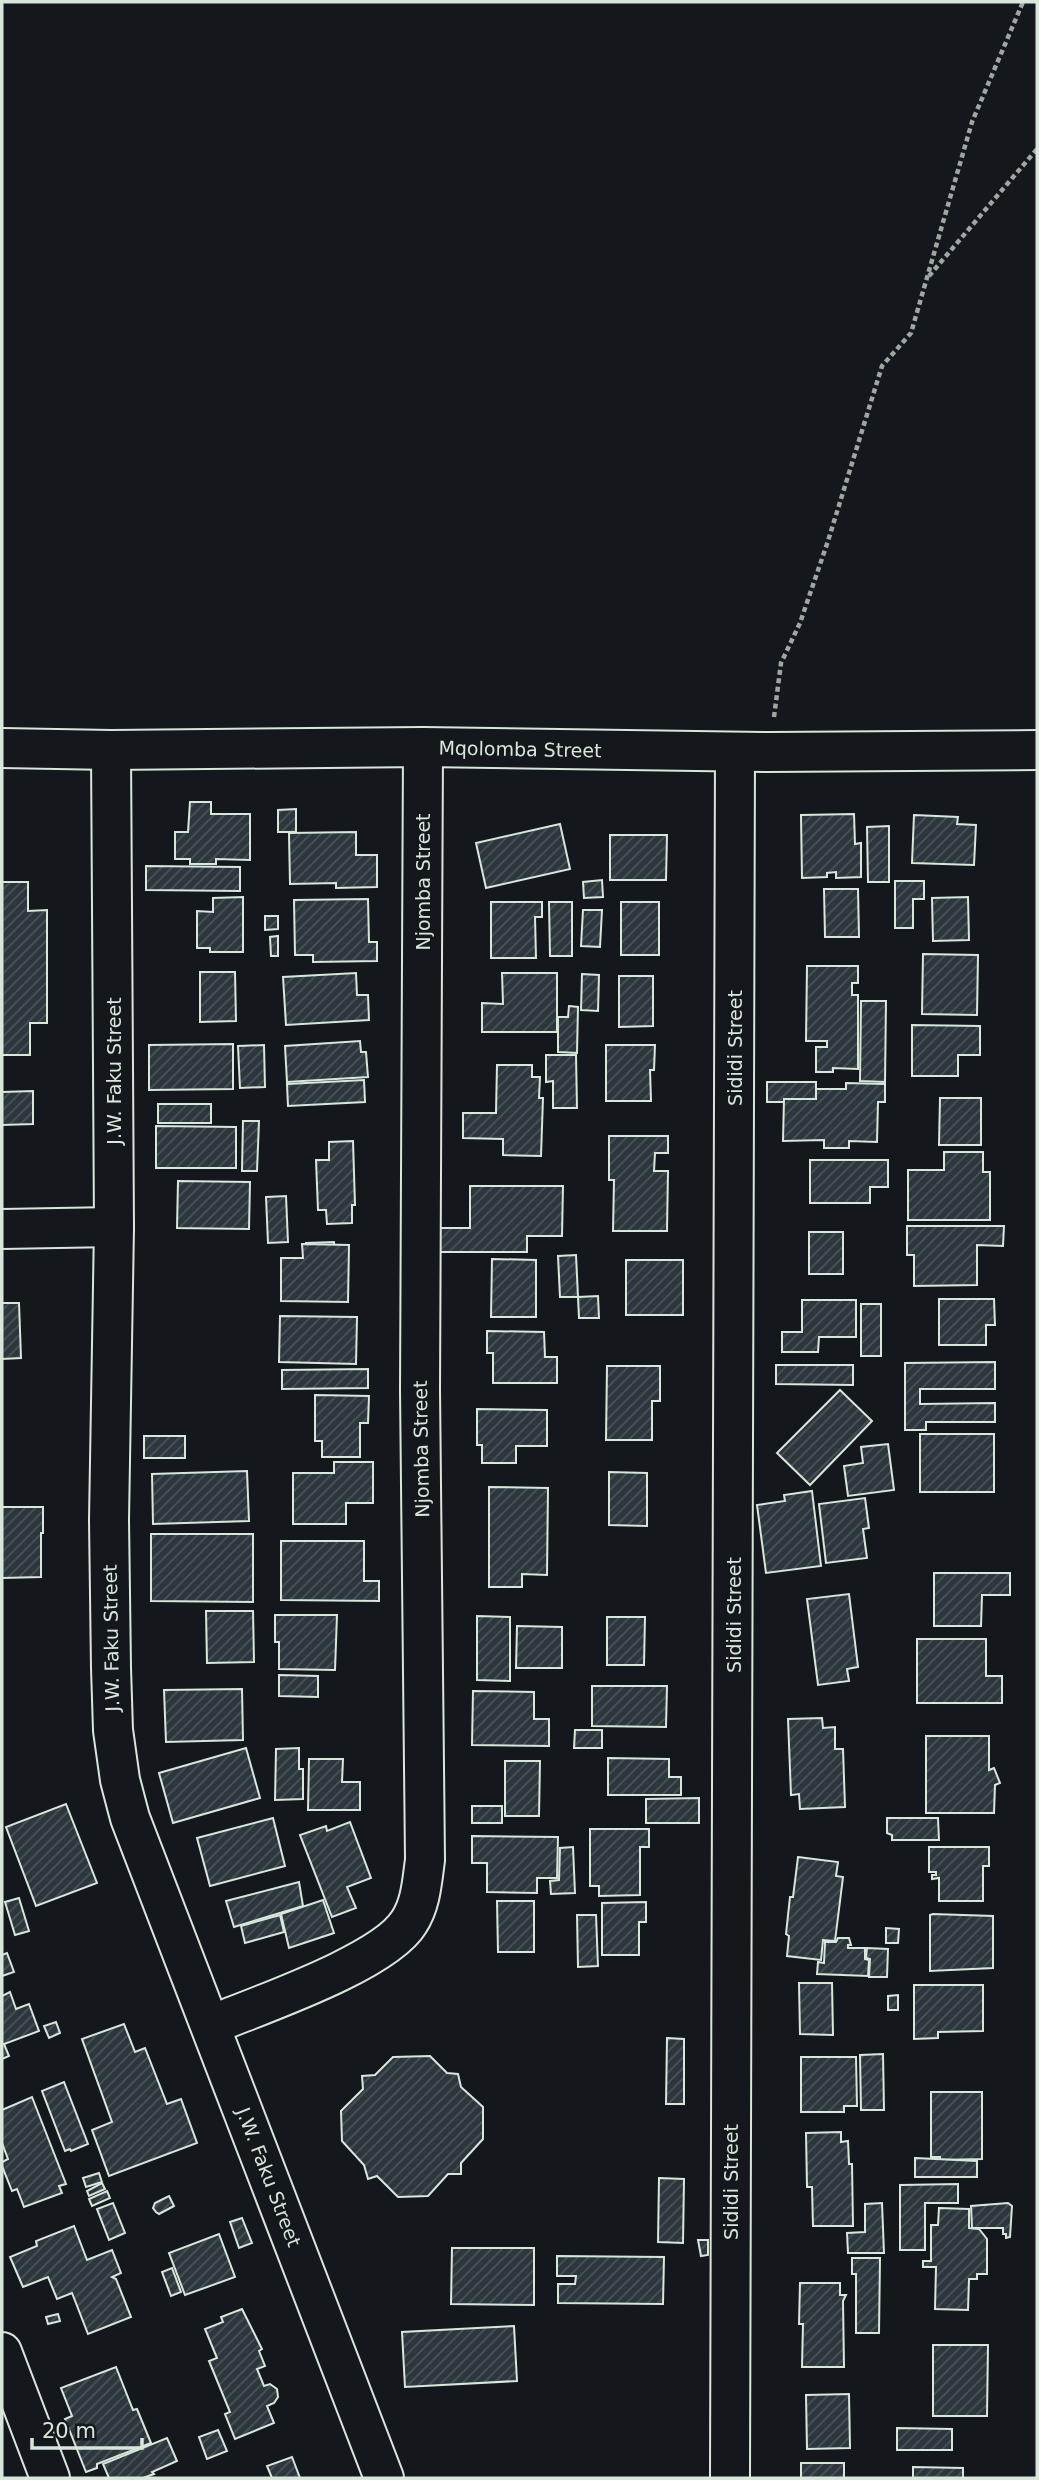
<svg xmlns="http://www.w3.org/2000/svg" width="1039" height="2480" font-family="'DejaVu Sans',sans-serif">
<defs>
<pattern id="building-hatch" width="6" height="6" patternUnits="userSpaceOnUse" patternTransform="scale(1.75)"><rect width="6" height="6" fill="#2c363c"/><path d="M-1 1l2-2M0 6l6-6M5 7l2-2" fill="none" stroke="#4a5358"/></pattern>
</defs>
<rect width="100%" height="100%" fill="#14181c"/>
<g fill="url(#building-hatch)" stroke="#d8e6dc" stroke-width="2">
<polygon points="190,802 211,802 211,814 250,814 250,860 216,859 216,864 190,864 190,859 175,859 175,832 188,832"/>
<polygon points="296,809 296,832 278,832 278,810"/>
<polygon points="854,814 855,844 861,843 861,877 836,878 836,872 827,873 827,877 802,878 801,815"/>
<polygon points="914,815 958,817 957,824 976,825 974,865 912,863"/>
<polygon points="560,824 570,869 486,888 476,843"/>
<polygon points="889,826 889,882 868,882 867,827"/>
<polygon points="356,832 356,855 377,855 377,887 336,888 336,883 290,884 289,833"/>
<polygon points="610,835 667,835 666,880 610,880"/>
<polygon points="146,866 240,867 240,891 146,890"/>
<polygon points="602,880 603,897 584,898 583,882"/>
<polygon points="895,881 924,881 924,899 913,899 913,928 895,928"/>
<polygon points="2,882 28,882 28,911 47,910 47,1023 30,1023 30,1055 2,1055"/>
<polygon points="824,889 858,889 859,937 825,937"/>
<polygon points="243,897 243,952 210,952 210,948 197,948 197,911 213,912 213,898"/>
<polygon points="968,897 969,940 933,941 932,898"/>
<polygon points="368,899 369,942 377,942 377,961 313,962 313,955 295,955 294,900"/>
<polygon points="491,902 542,902 542,917 535,917 536,958 491,958"/>
<polygon points="549,902 572,902 572,956 550,956"/>
<rect x="621" y="902" width="38" height="53"/>
<polygon points="583,910 602,910 600,947 581,946"/>
<polygon points="265,916 278,916 278,929 265,930"/>
<polygon points="278,936 278,956 271,956 270,937"/>
<polygon points="923,954 978,955 977,1015 922,1014"/>
<polygon points="807,966 858,966 858,983 852,983 852,995 858,995 858,1069 833,1068 833,1072 816,1072 816,1047 827,1047 827,1041 806,1041"/>
<polygon points="200,972 235,972 236,1021 200,1022"/>
<polygon points="356,973 357,995 368,995 369,1020 286,1025 283,977"/>
<polygon points="502,973 557,973 557,1032 482,1032 482,1003 503,1004"/>
<polygon points="582,974 599,975 598,1011 581,1010"/>
<polygon points="619,976 653,976 653,1026 619,1027"/>
<polygon points="861,1001 886,1001 885,1082 860,1081"/>
<polygon points="569,1006 578,1007 577,1053 558,1052 558,1017 568,1017"/>
<polygon points="912,1025 980,1026 980,1055 958,1055 958,1076 912,1076"/>
<polygon points="360,1041 361,1052 366,1052 368,1077 287,1082 285,1046"/>
<polygon points="233,1044 233,1089 149,1090 149,1045"/>
<polygon points="264,1045 265,1087 240,1088 238,1046"/>
<polygon points="606,1045 655,1045 654,1070 650,1070 651,1101 606,1101"/>
<polygon points="546,1055 576,1055 577,1108 553,1108 553,1081 546,1082"/>
<polygon points="497,1065 532,1065 532,1077 540,1077 539,1098 543,1098 541,1156 503,1155 503,1139 463,1138 463,1113 496,1113"/>
<polygon points="364,1080 365,1102 288,1106 287,1084"/>
<polygon points="767,1082 816,1082 816,1099 784,1099 784,1102 767,1102"/>
<polygon points="846,1083 885,1084 885,1102 878,1102 877,1142 849,1141 849,1148 824,1148 824,1140 783,1141 784,1099 816,1099 816,1089 846,1089"/>
<polygon points="33,1091 33,1124 2,1125 2,1092"/>
<polygon points="940,1098 981,1098 981,1145 939,1145"/>
<rect x="158" y="1104" width="53" height="19"/>
<polygon points="243,1121 259,1121 257,1171 242,1171"/>
<polygon points="156,1126 236,1127 236,1168 156,1168"/>
<polygon points="609,1136 668,1136 668,1153 655,1153 654,1171 668,1171 667,1231 613,1231 614,1180 609,1180"/>
<polygon points="353,1141 355,1205 352,1205 352,1223 327,1224 326,1210 318,1210 316,1160 329,1160 329,1142"/>
<polygon points="944,1152 983,1152 983,1172 990,1172 990,1220 908,1220 908,1170 944,1170"/>
<polygon points="810,1160 888,1160 888,1187 870,1187 870,1203 810,1203"/>
<polygon points="178,1181 250,1182 249,1229 177,1228"/>
<polygon points="470,1186 563,1186 562,1236 527,1236 527,1252 438,1252 439,1228 470,1228"/>
<polygon points="286,1196 288,1242 268,1243 266,1197"/>
<polygon points="907,1226 1004,1226 1003,1246 977,1245 977,1285 914,1286 914,1255 907,1255"/>
<rect x="809" y="1232" width="34" height="42"/>
<polygon points="334,1242 335,1255 307,1255 306,1243"/>
<polygon points="302,1244 349,1245 348,1302 281,1301 281,1258 303,1258"/>
<polygon points="576,1255 578,1297 560,1297 558,1256"/>
<polygon points="492,1259 536,1260 536,1317 491,1317"/>
<rect x="626" y="1260" width="57" height="55"/>
<polygon points="598,1296 599,1318 579,1318 578,1297"/>
<polygon points="939,1299 994,1299 995,1325 986,1325 986,1345 939,1345"/>
<polygon points="802,1300 856,1300 856,1337 819,1337 818,1352 782,1352 782,1332 802,1332"/>
<polygon points="2,1303 19,1303 21,1358 2,1359"/>
<rect x="861" y="1304" width="20" height="52"/>
<polygon points="280,1316 357,1317 356,1364 279,1362"/>
<polygon points="487,1331 544,1332 545,1357 557,1357 557,1383 493,1383 493,1353 487,1353"/>
<polygon points="995,1362 995,1389 920,1389 920,1404 995,1403 995,1422 926,1422 926,1430 905,1430 905,1363"/>
<polygon points="776,1365 853,1365 853,1385 776,1384"/>
<polygon points="607,1366 660,1366 660,1401 652,1401 652,1440 606,1440"/>
<polygon points="368,1369 368,1388 282,1389 282,1370"/>
<polygon points="840,1390 872,1421 810,1485 777,1453"/>
<polygon points="315,1395 369,1396 368,1423 360,1423 360,1457 322,1457 322,1441 315,1441"/>
<polygon points="477,1409 547,1410 547,1446 516,1446 516,1463 482,1463 482,1445 477,1445"/>
<rect x="920" y="1434" width="74" height="58"/>
<rect x="144" y="1436" width="41" height="22"/>
<polygon points="888,1444 894,1490 848,1496 844,1466 863,1463 861,1447"/>
<polygon points="334,1462 373,1462 373,1503 346,1503 346,1524 293,1524 293,1473 334,1473"/>
<polygon points="247,1471 249,1521 153,1524 152,1474"/>
<polygon points="609,1472 647,1473 647,1526 609,1525"/>
<polygon points="489,1487 548,1488 547,1575 522,1574 522,1587 489,1587"/>
<polygon points="812,1491 821,1566 766,1573 757,1505 785,1501 784,1495"/>
<polygon points="865,1498 869,1528 863,1529 867,1558 826,1563 819,1504"/>
<polygon points="2,1507 43,1507 43,1533 41,1533 41,1577 2,1578"/>
<polygon points="151,1534 253,1534 253,1602 151,1601"/>
<polygon points="281,1541 364,1541 364,1581 379,1581 379,1601 281,1600"/>
<polygon points="934,1573 1010,1573 1010,1595 982,1595 981,1626 934,1626"/>
<polygon points="849,1594 858,1667 847,1669 849,1681 818,1685 807,1599"/>
<polygon points="206,1611 253,1611 254,1662 207,1663"/>
<polygon points="275,1615 337,1615 335,1670 279,1669 279,1642 275,1642"/>
<polygon points="477,1616 510,1617 510,1681 477,1680"/>
<polygon points="607,1617 645,1617 644,1665 607,1665"/>
<polygon points="517,1626 562,1627 562,1668 516,1668"/>
<polygon points="917,1639 986,1639 986,1676 1002,1676 1002,1703 917,1703"/>
<polygon points="279,1675 318,1676 318,1697 279,1696"/>
<polygon points="592,1686 667,1686 666,1727 592,1726"/>
<polygon points="242,1689 243,1740 166,1742 164,1690"/>
<polygon points="473,1691 534,1692 534,1719 549,1719 549,1746 472,1745"/>
<polygon points="822,1718 823,1728 835,1727 835,1749 843,1749 845,1807 800,1809 799,1794 791,1795 788,1719"/>
<polygon points="575,1730 602,1730 602,1748 574,1748"/>
<polygon points="926,1736 989,1736 989,1770 994,1768 1000,1783 995,1785 994,1813 926,1813"/>
<polygon points="246,1748 260,1798 173,1823 159,1773"/>
<polygon points="299,1748 299,1769 303,1769 303,1799 275,1800 276,1749"/>
<polygon points="608,1758 669,1759 669,1777 681,1777 681,1795 608,1795"/>
<polygon points="309,1759 343,1759 342,1782 360,1782 360,1810 308,1810"/>
<polygon points="505,1761 540,1761 539,1816 505,1816"/>
<polygon points="699,1798 699,1823 646,1823 646,1799"/>
<polygon points="66,1804 97,1883 36,1906 6,1827"/>
<rect x="472" y="1806" width="30" height="17"/>
<polygon points="273,1818 285,1866 210,1886 197,1838"/>
<polygon points="887,1818 938,1818 939,1840 892,1840 892,1835 887,1833"/>
<polygon points="350,1822 371,1878 347,1887 356,1908 332,1917 300,1835 326,1826 327,1831"/>
<polygon points="590,1829 649,1829 649,1847 640,1847 640,1895 599,1896 599,1886 590,1886"/>
<polygon points="472,1836 558,1837 557,1878 537,1878 537,1893 487,1892 487,1863 472,1863"/>
<polygon points="573,1847 575,1893 551,1894 550,1881 559,1880 560,1848"/>
<polygon points="929,1847 989,1847 989,1866 983,1866 983,1901 939,1901 939,1878 932,1879 932,1875 936,1875 936,1872 929,1872"/>
<polygon points="798,1857 838,1862 836,1876 843,1877 835,1941 823,1940 821,1960 787,1956 789,1936 786,1934 790,1897 793,1897"/>
<polygon points="299,1882 303,1906 234,1927 226,1901"/>
<polygon points="19,1898 29,1931 15,1935 5,1902"/>
<polygon points="323,1900 334,1933 289,1948 281,1914"/>
<polygon points="497,1901 534,1901 534,1952 498,1952"/>
<polygon points="646,1902 646,1922 639,1922 639,1955 602,1955 602,1903"/>
<polygon points="933,1914 993,1916 993,1968 930,1971 930,1915"/>
<polygon points="280,1915 284,1932 245,1943 241,1926"/>
<polygon points="577,1915 596,1915 598,1966 578,1967"/>
<polygon points="886,1928 899,1929 898,1943 886,1943"/>
<polygon points="838,1938 849,1938 851,1945 848,1945 848,1948 865,1948 865,1959 869,1960 868,1976 817,1974 818,1962 824,1963 825,1942 836,1942"/>
<polygon points="867,1948 888,1949 887,1977 869,1977 870,1959 866,1958"/>
<polygon points="7,1953 14,1972 2,1976 2,1955"/>
<polygon points="799,1983 832,1983 833,2035 800,2034"/>
<polygon points="914,1985 983,1985 983,2031 938,2032 938,2038 914,2039"/>
<polygon points="10,1992 16,2009 29,2004 39,2031 4,2044 9,2056 2,2059 2,1996"/>
<polygon points="898,1995 898,2010 888,2010 888,1996"/>
<polygon points="56,2022 60,2033 49,2038 44,2026"/>
<polygon points="124,2024 135,2052 145,2048 167,2104 181,2099 197,2143 109,2176 92,2130 112,2122 82,2039"/>
<polygon points="667,2038 684,2039 684,2104 666,2104"/>
<polygon points="883,2054 884,2110 861,2110 860,2055"/>
<polygon points="430,2056 447,2073 458,2074 461,2087 483,2107 483,2139 461,2163 461,2174 448,2174 428,2196 398,2197 377,2176 368,2179 364,2165 342,2141 341,2111 363,2089 362,2076 375,2075 393,2057"/>
<polygon points="801,2057 856,2057 857,2106 844,2106 844,2112 801,2112"/>
<polygon points="64,2082 88,2144 71,2151 70,2149 65,2151 42,2091"/>
<polygon points="931,2092 982,2092 982,2159 940,2160 940,2157 931,2157"/>
<polygon points="32,2097 66,2184 59,2186 62,2193 24,2207 17,2189 12,2191 2,2166 2,2162 8,2159 2,2143 2,2110"/>
<polygon points="841,2132 841,2142 848,2141 849,2164 852,2164 853,2226 813,2226 812,2187 807,2187 806,2133"/>
<polygon points="915,2158 977,2161 977,2177 915,2177"/>
<polygon points="99,2173 102,2182 86,2187 83,2178"/>
<polygon points="659,2178 684,2179 683,2243 658,2242"/>
<polygon points="102,2183 105,2189 89,2196 87,2191"/>
<polygon points="958,2184 958,2203 925,2203 925,2250 900,2250 900,2185"/>
<polygon points="107,2191 110,2198 92,2206 89,2199"/>
<polygon points="169,2196 174,2206 159,2214 156,2212 153,2208 155,2203"/>
<polygon points="113,2203 125,2233 109,2240 97,2209"/>
<polygon points="882,2203 884,2253 848,2253 847,2233 865,2232 865,2204"/>
<polygon points="1008,2203 1012,2206 1010,2237 1006,2238 1006,2234 1003,2234 1003,2228 972,2228 971,2206"/>
<polygon points="939,2208 969,2209 969,2228 979,2229 987,2239 987,2274 977,2274 977,2279 969,2279 968,2310 935,2309 936,2267 923,2267 923,2261 931,2261 931,2225 938,2225"/>
<polygon points="242,2218 252,2243 239,2248 230,2222"/>
<polygon points="74,2226 87,2260 112,2250 121,2273 112,2277 116,2279 131,2317 88,2334 72,2293 57,2299 48,2277 23,2287 10,2257 37,2246 36,2241"/>
<polygon points="219,2234 235,2277 185,2295 169,2253"/>
<polygon points="698,2240 708,2240 708,2255 701,2256"/>
<polygon points="452,2248 534,2248 534,2305 451,2304"/>
<polygon points="557,2256 664,2257 663,2304 558,2303 558,2284 575,2284 576,2276 557,2276"/>
<polygon points="852,2258 880,2258 879,2333 856,2333 856,2274 852,2274"/>
<polygon points="172,2268 181,2292 171,2296 162,2272"/>
<polygon points="800,2283 840,2283 840,2295 846,2295 843,2301 844,2367 802,2367 803,2324 799,2324"/>
<polygon points="242,2309 262,2349 259,2351 265,2366 257,2369 264,2386 270,2384 277,2389 278,2397 274,2403 267,2406 274,2423 235,2439 225,2414 230,2412 209,2361 217,2358 205,2329 223,2322 221,2317"/>
<polygon points="58,2314 60,2321 48,2324 46,2317"/>
<polygon points="514,2326 517,2381 405,2387 402,2332"/>
<polygon points="933,2345 988,2345 987,2416 933,2416"/>
<polygon points="116,2367 133,2410 137,2409 151,2443 97,2464 97,2468 86,2472 65,2419 72,2416 61,2388"/>
<polygon points="849,2394 850,2448 807,2449 806,2395"/>
<polygon points="897,2428 952,2429 952,2450 897,2450"/>
<polygon points="218,2430 227,2451 207,2459 199,2437"/>
<polygon points="167,2438 177,2461 152,2472 154,2474 143,2478 109,2478 103,2464"/>
<polygon points="292,2457 300,2478 272,2478 267,2466"/>
<rect x="801" y="2463" width="43" height="15"/>
<polygon points="913,2467 963,2468 963,2478 913,2478"/>
</g>
<g fill="none" stroke-linecap="round" stroke-linejoin="round">
<defs>
<g id="minor">
<polyline points="2,748 111,750 423,747 769,752 1037,750"/>
<polyline points="111,750 114,1227 109,1520 111,1668 113,1730 120,1780 130,1818 384,2478"/>
<polyline points="2,1229 114,1227"/>
<path d="M211 2025C259 2005 384 1963 409 1922 421 1904 422 1881 425 1860L420 1390 423 747"/>
<polyline points="2,2352 50,2478"/>
<polyline points="730,2478 735,752"/>
</g>
</defs>
<use href="#minor" stroke="#d8e6dc" stroke-width="42"/>
<g stroke="#9da8a2" stroke-width="4.5" stroke-dasharray="5 3.5" stroke-linecap="butt">
<polyline points="929,276 1037,149"/>
<polyline points="774,717 781,663 800,623 828,541 882,366 911,333 972,122 1023,2"/>
</g>
<use href="#minor" stroke="#14181c" stroke-width="38"/>
</g>
<g text-anchor="middle" stroke-width="5" stroke-linejoin="round" paint-order="stroke">
<g font-size="19" fill="#d8e6dc" stroke="#14181c">
<text transform="translate(520 749) rotate(1)" y="7">Mqolomba Street</text>
<text transform="translate(423 882) rotate(-90)" y="7">Njomba Street</text>
<text transform="translate(735 1048) rotate(-90)" y="7">Sididi Street</text>
<text transform="translate(114 1071) rotate(-90)" y="7">J.W. Faku Street</text>
<text transform="translate(421 1449) rotate(-91)" y="7">Njomba Street</text>
<text transform="translate(734 1615) rotate(-90)" y="7">Sididi Street</text>
<text transform="translate(111 1638) rotate(-91)" y="7">J.W. Faku Street</text>
<text transform="translate(269 2177) rotate(69)" y="7">J.W. Faku Street</text>
<text transform="translate(731 2182) rotate(-90)" y="7">Sididi Street</text>
</g>
</g>
<rect width="1039" height="2480" fill="none" stroke="#d8e6dc" stroke-width="7"/>
<path d="M32 2438v10h110v-10" fill="none" stroke="#d8e6dc" stroke-width="3.5"/>
<text x="42" y="2438" font-size="21" fill="#d8e6dc" stroke="#14181c" stroke-width="5" paint-order="stroke">20 m</text>
</svg>
